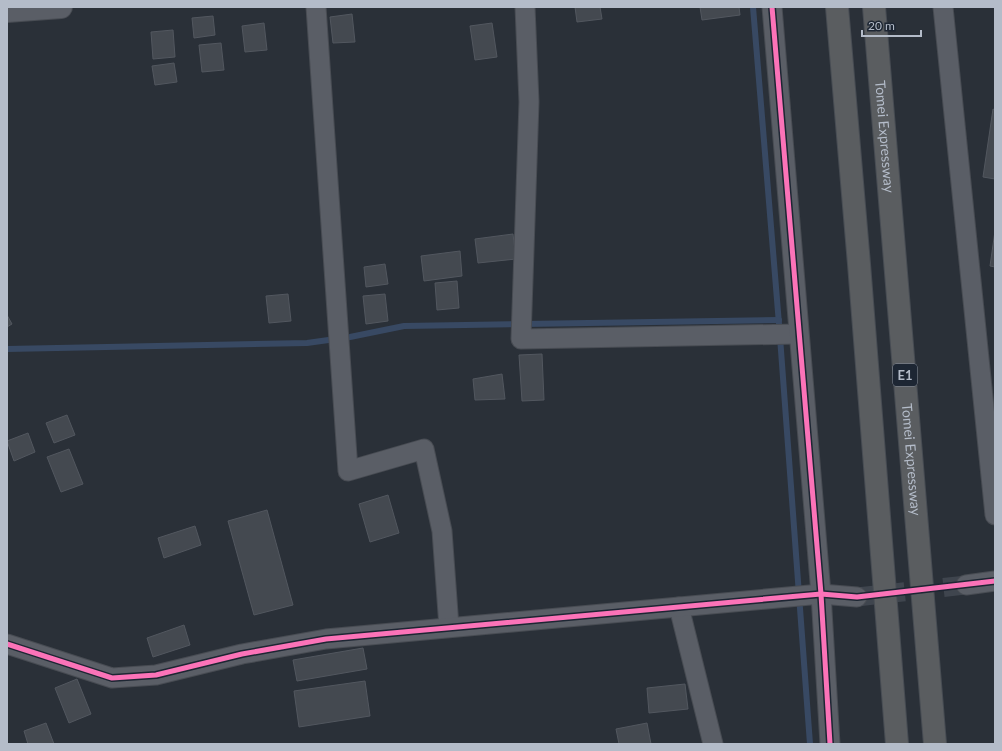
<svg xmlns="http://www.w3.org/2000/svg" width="1002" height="751" font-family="Lato,sans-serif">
<rect width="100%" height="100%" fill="#2a3038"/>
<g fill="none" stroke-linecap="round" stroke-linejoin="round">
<g stroke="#384963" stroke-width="6">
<polyline points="753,7 779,324"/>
<polyline points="780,337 810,744"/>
<polyline points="7,349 307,343 350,337 404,326 779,320"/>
</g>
</g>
<g fill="#444950" stroke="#52575f">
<polygon points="575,7 600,7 602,19 577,22"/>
<polygon points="700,7 739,7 740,15 702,20"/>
<polygon points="352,14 355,42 333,43 330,17"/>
<polygon points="213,16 215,35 194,38 192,18"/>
<polygon points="264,23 267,50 245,52 242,26"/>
<polygon points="492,23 497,57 475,60 470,26"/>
<polygon points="173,30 175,57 153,59 151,32"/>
<polygon points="221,43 224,70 202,72 199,45"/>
<polygon points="174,63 177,82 155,85 152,66"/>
<polygon points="993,109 995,110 995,179 983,177"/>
<polygon points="995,231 995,267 990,266"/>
<polygon points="513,234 516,259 478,263 475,239"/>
<polygon points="460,251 462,276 424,281 421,256"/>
<polygon points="385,264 388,284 366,287 364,267"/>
<polygon points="457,281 459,308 437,310 435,283"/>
<polygon points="288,294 291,321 269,323 266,296"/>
<polygon points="385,294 388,321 366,324 363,296"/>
<polygon points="7,315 12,324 7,327"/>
<polygon points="542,354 544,400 522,401 519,355"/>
<polygon points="502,374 505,399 475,400 473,379"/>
<polygon points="67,415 75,435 54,443 46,423"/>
<polygon points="28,433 35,452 14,461 7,441"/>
<polygon points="69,449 83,484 61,492 47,457"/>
<polygon points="388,495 399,533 370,542 359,504"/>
<polygon points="267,510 293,605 254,615 228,521"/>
<polygon points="195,526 201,545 164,558 158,538"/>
<polygon points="184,625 190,645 153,657 147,638"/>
<polygon points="363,648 367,669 297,681 293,660"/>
<polygon points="77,679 91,714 69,723 55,688"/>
<polygon points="365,681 370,716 299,727 294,691"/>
<polygon points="685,684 688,709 649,713 647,688"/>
<polygon points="46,723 54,744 28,744 24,731"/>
<polygon points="647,723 651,744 619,744 616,729"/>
</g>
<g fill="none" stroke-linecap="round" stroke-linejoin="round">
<polyline stroke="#3f454e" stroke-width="19" stroke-dasharray="19 10" stroke-linecap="butt" points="857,597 966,585"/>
<defs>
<g id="minor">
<polyline points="316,7 348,471 424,449 442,531 449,627"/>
<polyline points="525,7 529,102 521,339 798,334"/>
<polyline points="772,7 821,594 830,744"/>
<polyline points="943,7 995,515"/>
<polyline points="966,585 995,581"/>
<polyline points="679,607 713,744"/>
<polyline points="7,644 112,678 156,675 242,654 326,639 821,594 857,597"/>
</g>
<polyline id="tertiary" points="7,11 61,7"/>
<g id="motorway">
<polyline points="837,7 859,264 897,744"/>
<path id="s1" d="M874 7 935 744"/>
</g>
</defs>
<use href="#minor" stroke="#484c53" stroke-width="21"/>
<use href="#tertiary" stroke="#484c53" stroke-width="24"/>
<use href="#motorway" stroke="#474c53" stroke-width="24"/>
<use href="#minor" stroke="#5a5e66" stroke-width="19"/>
<use href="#tertiary" stroke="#5a5e66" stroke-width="22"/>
<use href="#motorway" stroke="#5a5d60" stroke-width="22"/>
<defs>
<g id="cycleway">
<polyline points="772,7 821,594 830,744"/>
<polyline points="7,644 112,678 156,675 242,654 326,639 821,594 857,597 995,581"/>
</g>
</defs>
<use href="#cycleway" stroke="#1d2633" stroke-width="8"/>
<use href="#cycleway" stroke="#fb73b8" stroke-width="5"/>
</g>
<g text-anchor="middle" stroke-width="3.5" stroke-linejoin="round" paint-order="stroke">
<rect fill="#1d2633" stroke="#878f9c" stroke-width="1" x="893" y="364" width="24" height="22" rx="3"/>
<g font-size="13" font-weight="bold" fill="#b4bcc9">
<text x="905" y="380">E1</text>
</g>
<g font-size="14" fill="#b4bcc9" stroke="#1d2633">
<text dy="5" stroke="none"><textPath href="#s1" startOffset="130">Tomei Expressway</textPath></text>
<text dy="5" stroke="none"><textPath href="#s1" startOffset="454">Tomei Expressway</textPath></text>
</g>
</g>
<rect width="1002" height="751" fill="none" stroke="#b4bcc9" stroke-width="16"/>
<path d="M862 30v6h59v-6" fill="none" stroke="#b4bcc9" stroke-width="2"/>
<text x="868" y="30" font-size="12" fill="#b4bcc9" stroke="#1d2633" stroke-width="3" paint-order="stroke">20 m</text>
</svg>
